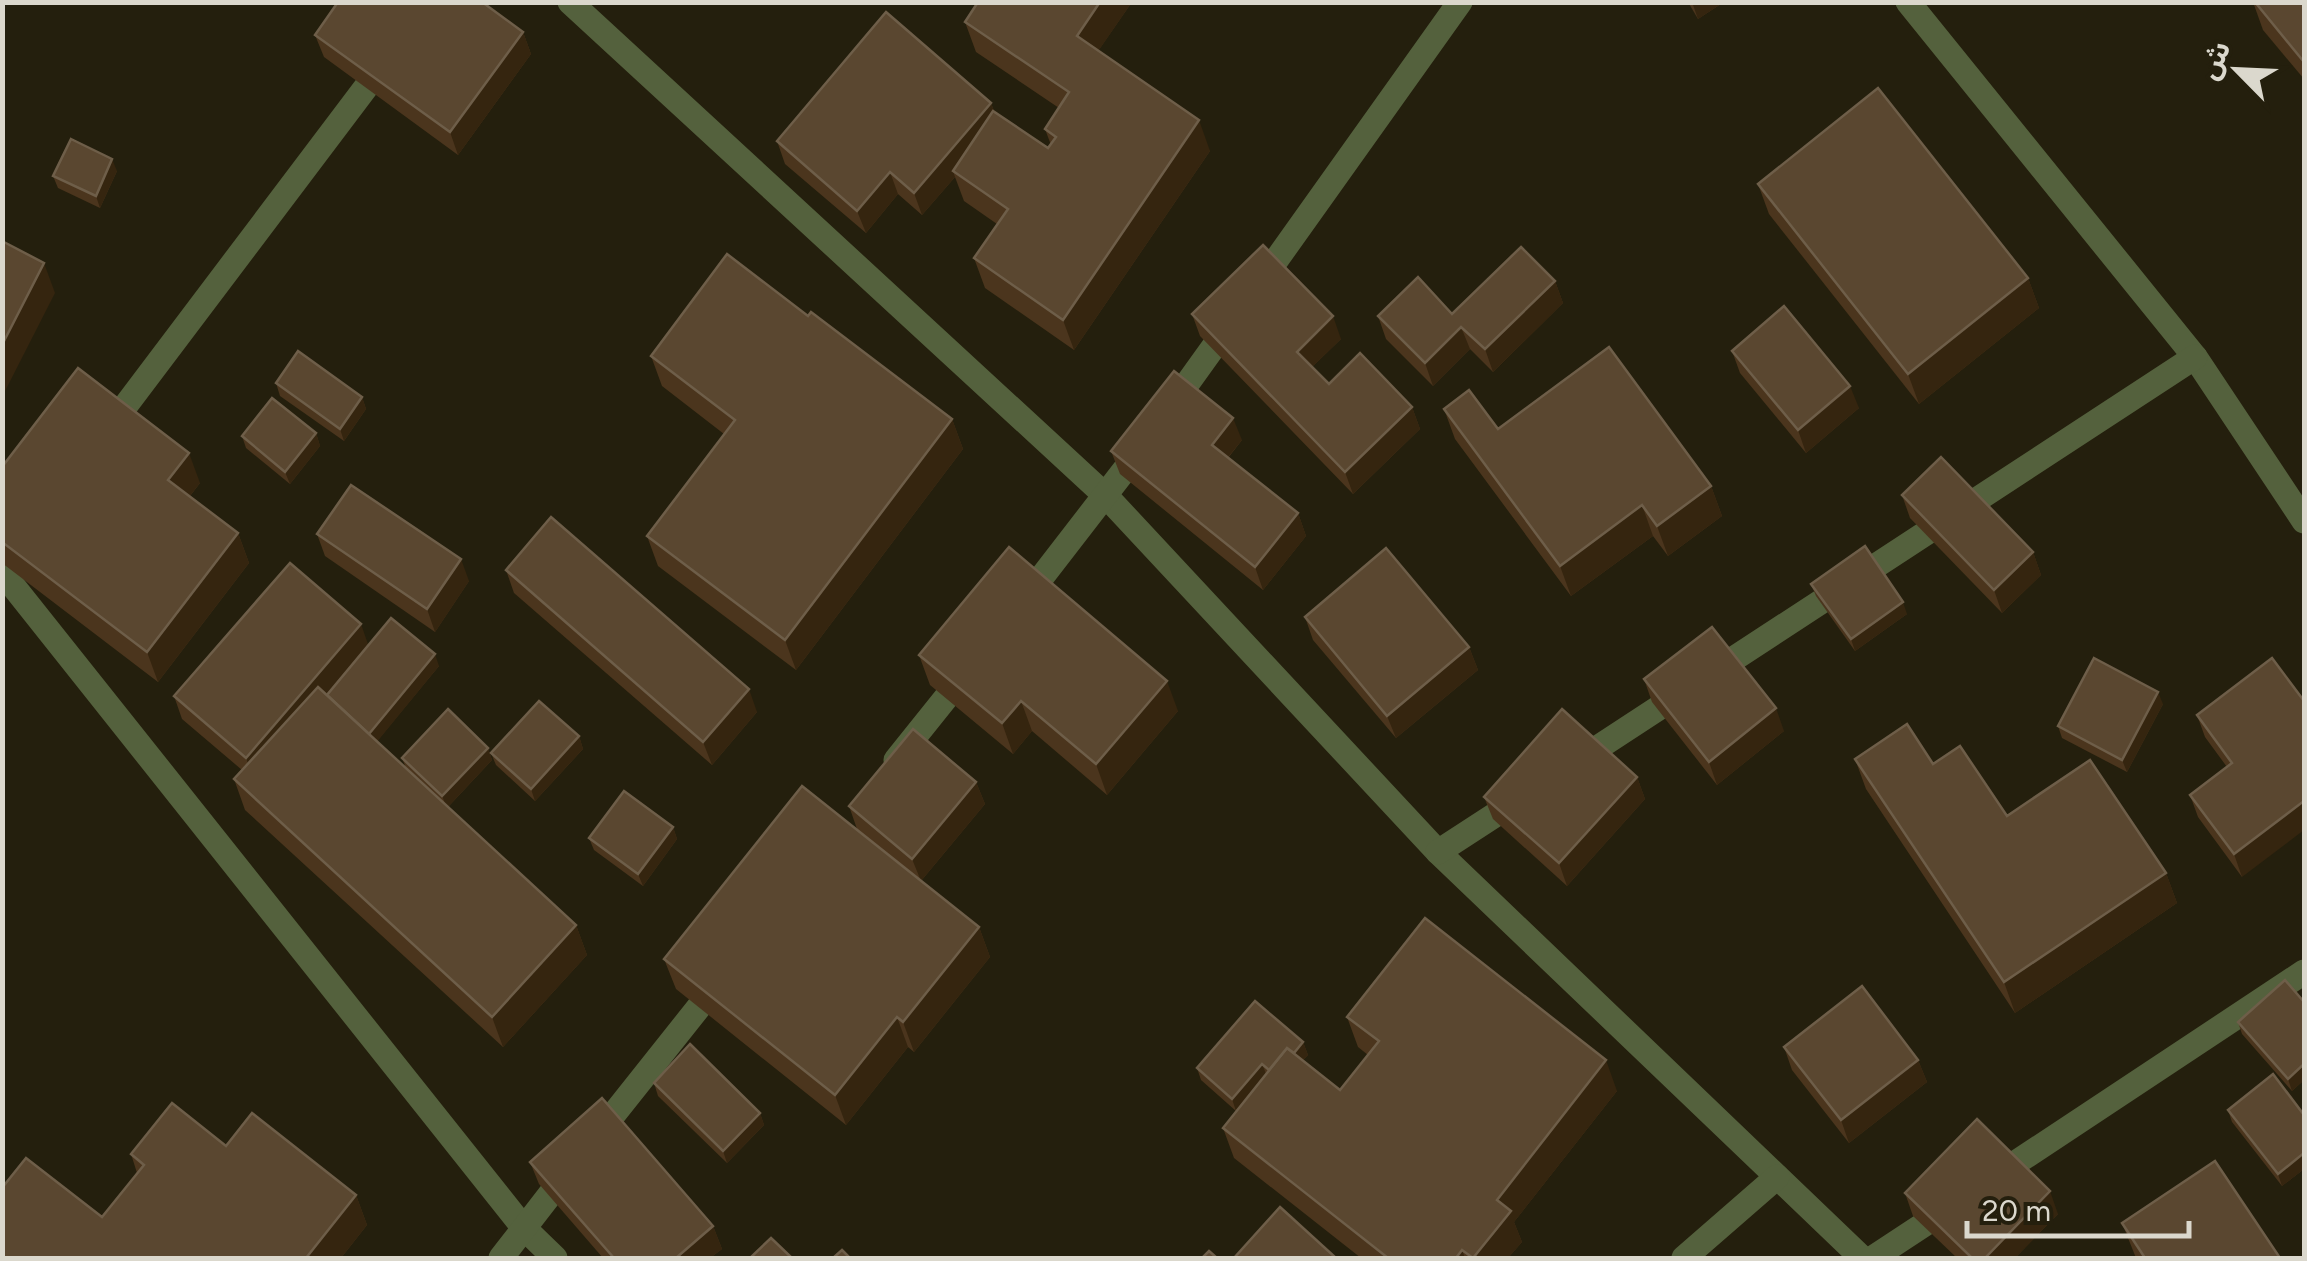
<svg xmlns="http://www.w3.org/2000/svg" width="2307" height="1261" font-family="Figtree,'Noto Sans Arabic',sans-serif">
<rect width="100%" height="100%" fill="#241f0d"/>
<g fill="none" stroke-linecap="round" stroke-linejoin="round">
<g stroke="#54613d" stroke-width="25">
<polyline points="570,2 1107,497 1438,852 1862,1258"/>
<polyline points="1908,2 2195,357 2304,521"/>
<polyline points="1257,287 1460,2"/>
<polyline points="1169,409 1230,324"/>
<polyline points="108,429 385,62"/>
<polyline points="2,572 523,1227 555,1258"/>
<polyline points="1024,600 1140,450"/>
<polyline points="896,760 965,674"/>
<polyline points="1576,762 2195,357"/>
<polyline points="1438,852 1518,800"/>
<polyline points="594,1139 718,983"/>
<polyline points="1993,1178 2304,972"/>
<polyline points="501,1258 569,1170"/>
<polyline points="1684,1258 1777,1177"/>
<polyline points="1873,1258 1952,1206"/>
</g>
</g>
<g fill="#4b351d">
<polygon points="978,2 1132,2 1098,51 1210,151 1074,350 985,288 974,258 997,224 964,201 955,177 922,215 898,194 866,233 785,164 777,141 991,103 994,111 1048,148 1051,145 1045,129 1059,108 976,52 965,22"/>
<polygon points="1688,2 1724,2 1698,19"/>
<polygon points="2253,2 2304,2 2304,79 2263,30"/>
<polygon points="523,32 531,54 458,155 324,57 315,35"/>
<polygon points="117,171 100,208 58,188 53,176"/>
<polygon points="1758,184 2028,278 2039,308 1919,404 1769,214"/>
<polygon points="1555,281 1563,303 1493,372 1470,349 1433,386 1386,339 1378,316 1452,314"/>
<polygon points="1192,314 1341,339 1312,367 1329,384 1412,407 1420,429 1353,494 1200,336"/>
<polygon points="1732,351 1859,408 1806,453 1740,373"/>
<polygon points="651,356 952,419 963,449 796,670 658,566 647,536 724,434 662,386"/>
<polygon points="276,383 362,397 366,409 344,441 280,396"/>
<polygon points="1444,409 1498,429 1711,486 1722,516 1668,556 1653,536 1571,596 1455,439"/>
<polygon points="316,433 320,446 290,484 246,448 242,436"/>
<polygon points="1242,440 1228,458 1298,513 1306,536 1263,590 1120,474 1111,451"/>
<polygon points="2,467 200,483 190,496 238,533 249,563 158,682 2,563"/>
<polygon points="1902,495 2033,552 2041,575 2002,613 1910,518"/>
<polygon points="317,534 469,581 435,632 325,556"/>
<polygon points="506,570 757,712 712,765 514,593"/>
<polygon points="1811,584 1907,614 1855,651 1816,596"/>
<polygon points="1305,617 1469,647 1478,670 1396,738 1313,640"/>
<polygon points="369,645 439,666 377,741 406,768 402,758 488,748 492,760 448,807 576,925 587,955 503,1047 245,810 234,779 242,770 182,719 174,696"/>
<polygon points="919,655 1178,711 1107,795 1032,731 1013,754 930,685"/>
<polygon points="2272,658 2242,877 2198,817 2190,795 2227,767 2205,737 2197,715"/>
<polygon points="1644,679 1784,731 1717,785 1652,702"/>
<polygon points="2163,704 2127,772 2062,738 2058,726"/>
<polygon points="579,736 583,749 535,801 496,765 491,753"/>
<polygon points="1855,759 1933,764 2007,816 2166,873 2177,903 2015,1013 1866,789"/>
<polygon points="1637,777 1645,799 1567,886 1493,819 1484,797"/>
<polygon points="976,782 985,804 921,881 979,927 990,957 914,1052 908,1047 846,1125 676,989 664,959 906,869 857,829 849,806"/>
<polygon points="673,827 677,839 643,886 594,850 589,838"/>
<polygon points="2304,1002 2304,1080 2292,1091 2242,1034 2238,1022"/>
<polygon points="1347,1017 1617,1091 1514,1222 1522,1242 1508,1258 1361,1258 1234,1158 1223,1128 1236,1111 1201,1080 1197,1068 1303,1042 1308,1055 1303,1060 1340,1090 1368,1055 1358,1047"/>
<polygon points="1784,1047 1918,1060 1927,1082 1849,1143 1792,1070"/>
<polygon points="654,1083 760,1113 764,1125 727,1163 658,1096"/>
<polygon points="2228,1110 2304,1115 2304,1169 2282,1186 2232,1122"/>
<polygon points="226,1146 356,1195 367,1225 341,1258 2,1258 2,1180 4,1185 102,1217 137,1173 131,1154"/>
<polygon points="530,1162 713,1226 722,1249 710,1258 603,1258 539,1184"/>
<polygon points="1905,1193 2058,1214 2015,1258 1957,1258 1913,1216"/>
<polygon points="2122,1223 2280,1258 2136,1258"/>
</g>
<g fill="#35250f">
<polygon points="1100,2 1132,2 1088,66 1077,36"/>
<polygon points="1692,2 1724,2 1698,19"/>
<polygon points="523,32 531,54 458,155 450,132"/>
<polygon points="991,103 999,125 953,171 955,177 922,215 914,193"/>
<polygon points="1199,120 1210,151 1074,350 1063,320"/>
<polygon points="112,159 117,171 100,208 96,196"/>
<polygon points="890,172 898,194 866,233 857,211"/>
<polygon points="44,263 55,293 2,397 2,345"/>
<polygon points="2028,278 2039,308 1919,404 1908,374"/>
<polygon points="1555,281 1563,303 1493,372 1485,349"/>
<polygon points="1333,316 1341,339 1305,374 1297,352"/>
<polygon points="1461,327 1470,349 1433,386 1425,363"/>
<polygon points="1850,386 1859,408 1806,453 1798,430"/>
<polygon points="362,397 366,409 344,441 340,429"/>
<polygon points="1412,407 1420,429 1353,494 1345,472"/>
<polygon points="1233,418 1242,440 1220,467 1212,445"/>
<polygon points="952,419 963,449 796,670 785,640"/>
<polygon points="316,433 320,446 290,484 285,472"/>
<polygon points="189,453 200,483 179,510 168,480"/>
<polygon points="1711,486 1722,516 1668,556 1657,526"/>
<polygon points="1642,505 1653,536 1571,596 1560,566"/>
<polygon points="1298,513 1306,536 1263,590 1255,567"/>
<polygon points="238,533 249,563 158,682 147,652"/>
<polygon points="2033,552 2041,575 2002,613 1994,590"/>
<polygon points="461,559 469,581 435,632 427,609"/>
<polygon points="1903,602 1907,614 1855,651 1851,639"/>
<polygon points="361,624 369,647 254,780 246,758"/>
<polygon points="1469,647 1478,670 1396,738 1387,716"/>
<polygon points="435,654 439,666 372,748 367,735"/>
<polygon points="1167,681 1178,711 1107,795 1096,764"/>
<polygon points="749,689 757,712 712,765 703,742"/>
<polygon points="2158,692 2163,704 2127,772 2122,760"/>
<polygon points="1021,701 1032,731 1013,754 1002,723"/>
<polygon points="1776,708 1784,731 1717,785 1709,762"/>
<polygon points="579,736 583,749 535,801 531,789"/>
<polygon points="488,748 492,760 447,808 442,796"/>
<polygon points="1637,777 1645,799 1567,886 1559,863"/>
<polygon points="976,782 985,804 921,881 912,859"/>
<polygon points="2304,801 2304,830 2242,877 2234,854"/>
<polygon points="673,827 677,839 643,886 638,874"/>
<polygon points="2166,873 2177,903 2015,1013 2004,982"/>
<polygon points="576,925 587,955 503,1047 492,1017"/>
<polygon points="979,927 990,957 914,1052 903,1022"/>
<polygon points="897,1017 908,1047 846,1125 835,1095"/>
<polygon points="1303,1042 1308,1055 1279,1087 1275,1075"/>
<polygon points="1606,1060 1617,1091 1514,1222 1522,1242 1508,1258 1473,1258 1497,1200"/>
<polygon points="1918,1060 1927,1082 1849,1143 1841,1120"/>
<polygon points="1262,1064 1267,1076 1236,1111 1232,1099"/>
<polygon points="2304,1064 2304,1080 2292,1091 2288,1079"/>
<polygon points="760,1113 764,1125 727,1163 723,1151"/>
<polygon points="2304,1153 2304,1169 2282,1186 2278,1174"/>
<polygon points="2050,1191 2058,1214 2015,1258 1985,1258"/>
<polygon points="356,1195 367,1225 341,1258 306,1258"/>
<polygon points="713,1226 722,1249 710,1258 676,1258"/>
<polygon points="1462,1250 1465,1258 1456,1258"/>
</g>
<g fill="#5a4730" stroke="#6e5e49" stroke-width="2.5">
<polygon points="338,2 482,2 523,32 450,132 315,35"/>
<polygon points="978,2 1100,2 1077,36 1199,120 1063,320 974,258 1008,209 953,171 993,111 1048,148 1056,137 1045,129 1069,92 965,22"/>
<polygon points="2255,2 2304,2 2304,62"/>
<polygon points="886,12 991,103 914,193 890,172 857,211 777,141"/>
<polygon points="1878,88 2028,278 1908,374 1758,184"/>
<polygon points="71,139 112,159 96,196 53,176"/>
<polygon points="2,241 44,263 2,345"/>
<polygon points="1263,245 1333,316 1297,352 1329,384 1360,353 1412,407 1345,472 1192,314"/>
<polygon points="1521,247 1555,281 1485,349 1461,327 1425,363 1378,316 1418,277 1452,314"/>
<polygon points="727,254 808,316 811,312 952,419 785,640 647,536 735,420 651,356"/>
<polygon points="1784,306 1850,386 1798,430 1732,351"/>
<polygon points="1609,347 1711,486 1657,526 1642,505 1560,566 1444,409 1469,390 1498,429"/>
<polygon points="298,351 362,397 340,429 276,383"/>
<polygon points="78,368 189,453 168,480 238,533 147,652 2,542 2,467"/>
<polygon points="1174,371 1233,418 1212,445 1298,513 1255,567 1111,451"/>
<polygon points="272,398 316,433 285,472 242,436"/>
<polygon points="1941,457 2033,552 1994,590 1902,495"/>
<polygon points="351,485 461,559 427,609 317,534"/>
<polygon points="551,517 749,689 703,742 506,570"/>
<polygon points="1865,546 1903,602 1851,639 1811,584"/>
<polygon points="1009,547 1167,681 1096,764 1021,701 1002,723 919,655"/>
<polygon points="1386,548 1469,647 1387,716 1305,617"/>
<polygon points="290,563 361,624 246,758 174,696"/>
<polygon points="391,618 435,654 369,734 327,695"/>
<polygon points="1712,627 1776,708 1709,762 1644,679"/>
<polygon points="2094,658 2158,692 2122,760 2058,726"/>
<polygon points="2272,658 2304,701 2304,801 2234,854 2190,795 2232,763 2197,715"/>
<polygon points="318,687 576,925 492,1017 234,779"/>
<polygon points="539,701 579,736 531,789 491,753"/>
<polygon points="448,709 488,748 442,796 402,758"/>
<polygon points="1562,709 1637,777 1559,863 1484,797"/>
<polygon points="1907,724 1933,764 1960,746 2007,816 2090,760 2166,873 2004,982 1855,759"/>
<polygon points="913,729 976,782 912,859 849,806"/>
<polygon points="802,786 979,927 903,1022 897,1017 835,1095 664,959"/>
<polygon points="624,791 673,827 638,874 589,838"/>
<polygon points="1425,918 1606,1060 1497,1200 1511,1211 1473,1258 1462,1250 1456,1258 1388,1258 1223,1128 1287,1048 1340,1090 1379,1041 1347,1017"/>
<polygon points="2285,980 2304,1002 2304,1064 2288,1079 2238,1022"/>
<polygon points="1862,986 1918,1060 1841,1120 1784,1047"/>
<polygon points="1255,1001 1303,1042 1294,1053 1287,1048 1269,1070 1262,1064 1232,1099 1197,1068"/>
<polygon points="690,1044 760,1113 723,1151 654,1083"/>
<polygon points="2273,1074 2304,1115 2304,1153 2278,1174 2228,1110"/>
<polygon points="602,1098 713,1226 676,1258 614,1258 530,1162"/>
<polygon points="172,1103 226,1146 252,1113 356,1195 306,1258 2,1258 2,1188 26,1158 102,1217 144,1165 131,1154"/>
<polygon points="1977,1119 2050,1191 1985,1258 1972,1258 1905,1193"/>
<polygon points="2215,1161 2280,1258 2145,1258 2122,1223"/>
<polygon points="1280,1207 1336,1258 1234,1258"/>
<polygon points="771,1238 792,1258 750,1258"/>
<polygon points="842,1250 850,1258 833,1258"/>
<polygon points="1209,1251 1217,1258 1202,1258"/>
</g>
<rect width="2307" height="1261" fill="none" stroke="#dbd8cd" stroke-width="10"/>
<g transform="translate(2237 70) rotate(294)" stroke="#241f0d" stroke-width="8" paint-order="stroke">
<path d="M0-8L18 38L0 25L-18 38Z" fill="#dbd8cd"/>
<text y="-15" font-size="28" font-weight="bold" text-anchor="middle" fill="#dbd8cd">ش</text>
</g>
<path d="M1967 1221v15h222v-15" fill="none" stroke="#dbd8cd" stroke-width="5"/>
<text x="1982" y="1221" font-size="30" fill="#dbd8cd" stroke="#241f0d" stroke-width="8" paint-order="stroke">20 m</text>
</svg>
